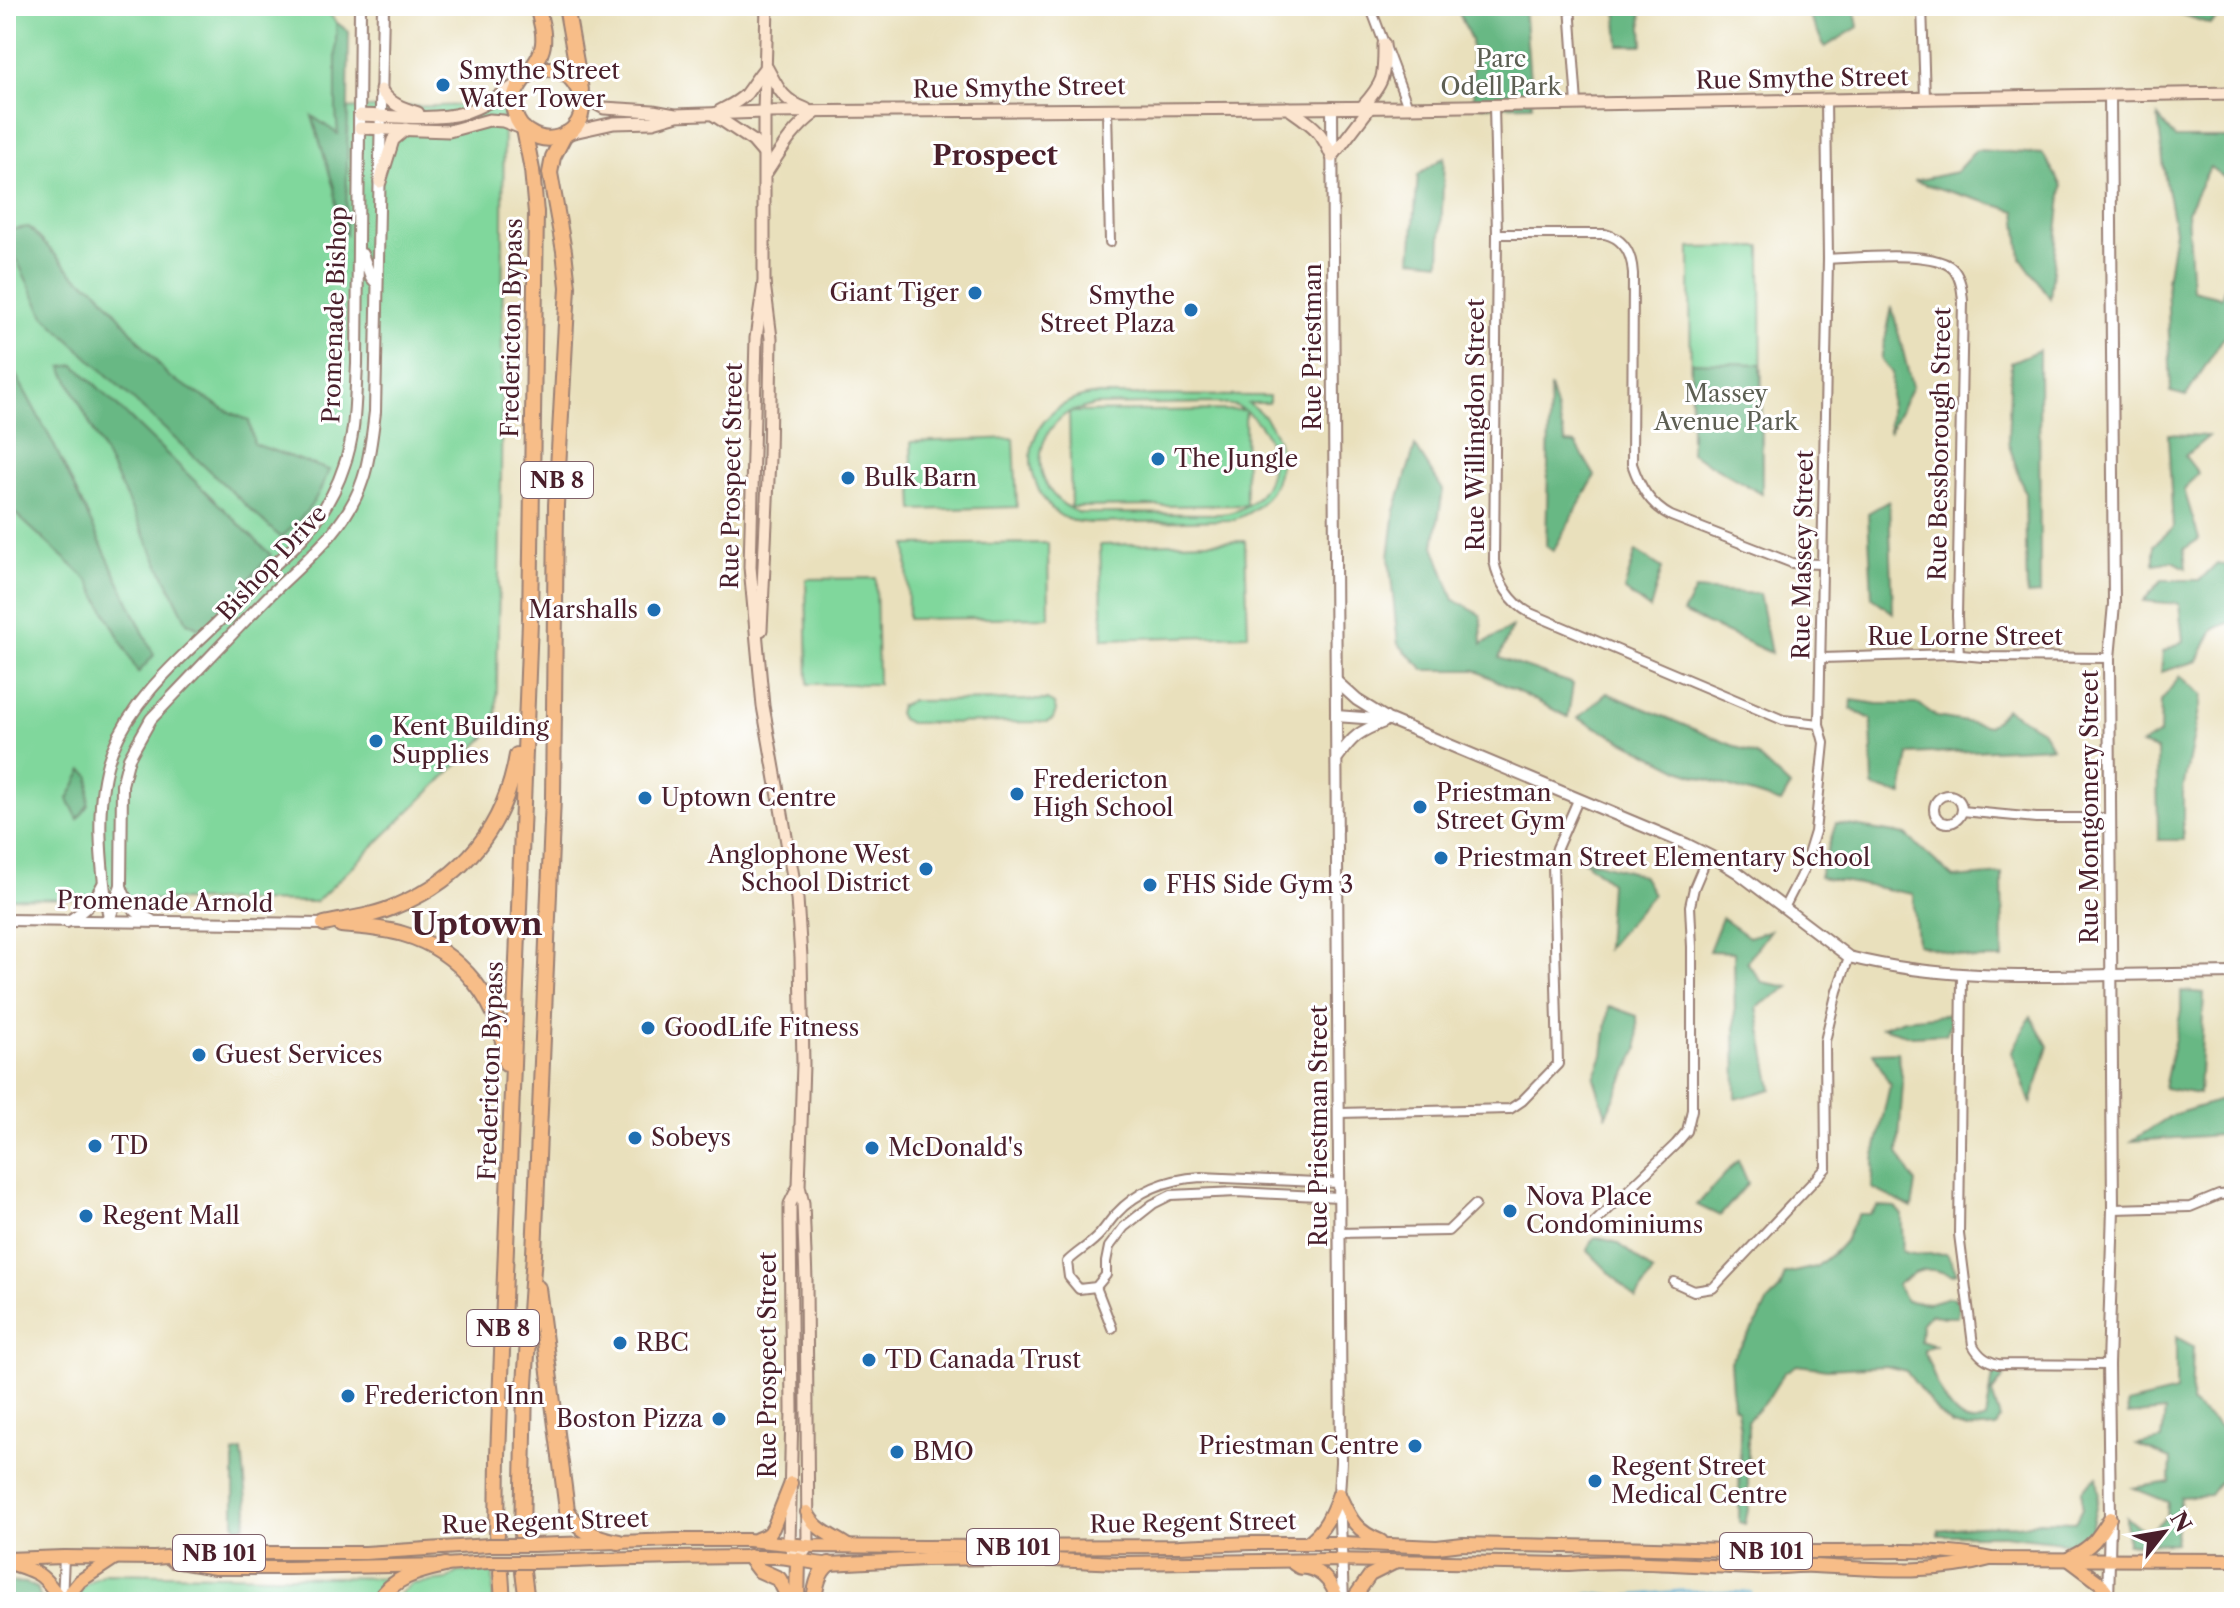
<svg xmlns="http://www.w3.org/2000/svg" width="2240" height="1608" font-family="'Libre Caslon Text',serif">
<rect width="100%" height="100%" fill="#fff"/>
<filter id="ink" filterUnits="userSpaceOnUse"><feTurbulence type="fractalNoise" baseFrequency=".0125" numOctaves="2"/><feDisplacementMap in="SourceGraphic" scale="16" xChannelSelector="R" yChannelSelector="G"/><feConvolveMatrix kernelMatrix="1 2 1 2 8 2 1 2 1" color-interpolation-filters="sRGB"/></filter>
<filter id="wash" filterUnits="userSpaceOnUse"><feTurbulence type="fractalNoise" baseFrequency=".006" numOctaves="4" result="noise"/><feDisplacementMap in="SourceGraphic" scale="32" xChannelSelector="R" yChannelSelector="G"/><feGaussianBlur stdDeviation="1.8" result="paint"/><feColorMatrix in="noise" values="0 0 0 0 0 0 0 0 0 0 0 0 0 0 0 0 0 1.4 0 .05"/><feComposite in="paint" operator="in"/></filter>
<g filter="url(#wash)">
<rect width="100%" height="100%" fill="#e9e0bc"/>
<g fill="#80d79c" stroke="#657b64" stroke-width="2" fill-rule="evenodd">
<polygon points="6,6 323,6 336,22 336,109 504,104 501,480 496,727 316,902 6,898"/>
<polygon points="1761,247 1762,494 1691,453 1690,248"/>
<path d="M1091 395 1269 396V403H1248C1298 435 1287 503 1232 520L1092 523C1081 522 1071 522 1061 516 1051 510 1043 499 1038 488 1017 444 1046 402 1091 395ZM1218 403 1236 406 1243 410 1070 412 1094 405ZM1245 411C1290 442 1276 509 1220 514L1080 513C1032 496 1027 438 1069 412L1071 507 1246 505Z"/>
<polygon points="1014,438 1017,507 914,510 911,442"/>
<polygon points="1245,541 1248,635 1103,639 1100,545"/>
<polygon points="1048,543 1049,617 908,619 907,545"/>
<polygon points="876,578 878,684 808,684 806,579"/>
<polygon points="1047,700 1054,704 1056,711 1053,719 1047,722 909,723 901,719 898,713 900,706 910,701"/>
<polygon points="458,1572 493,1572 493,1602 391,1602 411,1584 447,1580"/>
<polygon points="105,1573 385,1578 369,1602 349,1602 354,1595 335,1596 332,1602 77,1602 76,1597 84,1585"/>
</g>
<g fill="#68b884" stroke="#596c58" stroke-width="2">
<polygon points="1456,6 1524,6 1532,105 1474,106 1471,40"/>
<polygon points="1616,6 1657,6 1641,10 1643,45 1619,45"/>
<polygon points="1804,6 1854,6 1858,27 1825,47"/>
<polygon points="2132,6 2232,6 2210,24 2164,8"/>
<polygon points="336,22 349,32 346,234 338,225 334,188 312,116 338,134 336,111"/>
<polygon points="2158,117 2175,138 2234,138 2234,185 2210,167 2187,212 2192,290 2221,297 2234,263 2234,327 2222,340 2186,396 2171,392 2167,281 2175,230 2165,177"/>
<polygon points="1976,150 2043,154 2062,186 2050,298 2021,258 2016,211 1914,181 1956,172"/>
<polygon points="1444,157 1440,262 1411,259 1418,175"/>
<path d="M29 227 74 275 98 290 168 376 228 411 249 421 254 444 329 470C317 501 306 515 281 538L44 316 6 238V230Z"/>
<polygon points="1892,307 1912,387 1889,432 1892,373 1881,359"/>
<polygon points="2039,350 2040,594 2027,595 2025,493 2008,442 2011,362"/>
<polygon points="6,357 53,443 154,655 138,673 89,581 6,505"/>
<polygon points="1691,362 1761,364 1762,494 1691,453"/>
<polygon points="75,365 271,555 203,630 187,622 62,367"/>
<polygon points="1550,387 1566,443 1576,444 1595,476 1553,551 1546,546"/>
<polygon points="2168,434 2209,436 2185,456 2198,473 2184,489 2199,539 2184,549 2186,568 2173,561 2154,564 2154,545 2173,528"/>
<polygon points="1415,446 1443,490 1434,546 1454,600 1481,615 1482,644 1512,627 1499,658 1573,684 1568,717 1475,670 1425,670 1398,644 1389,557 1395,511"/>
<polygon points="1889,501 1893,613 1872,597 1868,513"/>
<polygon points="1636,551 1662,568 1650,609 1624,590"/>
<polygon points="2217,563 2234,567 2234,621 2213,629 2198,661 2161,672 2163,652 2183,641 2179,604 2143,601 2162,580 2200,580"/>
<polygon points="1695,590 1759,594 1771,653 1683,613"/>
<polygon points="2180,676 2202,695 2183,789 2183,840 2158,840 2157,750 2141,745 2160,734 2161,701"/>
<polygon points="1607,693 1756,755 1790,787 1781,803 1684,772 1578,718"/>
<polygon points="1852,700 1878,704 1919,704 1937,717 1989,726 2006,709 2043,731 2052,747 1909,754 1902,795 1873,787 1871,719 1851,709"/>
<polygon points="83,770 90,776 88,805 78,819 68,799"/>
<polygon points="1836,823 1906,835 1954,878 2002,874 2003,959 1974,959 1917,944 1913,894 1819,877"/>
<polygon points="1581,858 1642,875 1653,894 1606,949 1610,882"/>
<polygon points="1722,918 1749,937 1770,930 1747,962 1762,982 1789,987 1757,1007 1772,1089 1736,1099 1734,952 1709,951"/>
<polygon points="2181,991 2204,993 2199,1094 2164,1088 2181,1011"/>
<polygon points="1609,1006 1637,1016 1638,1049 1606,1115 1594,1078 1603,1055"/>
<polygon points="1954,1014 1946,1034 1913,1036 1882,1027 1904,1019"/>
<polygon points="2031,1016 2048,1046 2031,1104 2012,1052"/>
<polygon points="1898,1052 1903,1083 1898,1153 1916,1183 1912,1208 1872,1188 1875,1152 1890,1085 1873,1053"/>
<polygon points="2234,1096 2234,1134 2132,1141 2172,1115"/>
<polygon points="1738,1160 1748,1183 1720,1216 1697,1205"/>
<path d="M1878 1206 1895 1207 1902 1215C1901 1228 1904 1239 1902 1251 1916 1258 1931 1252 1947 1254L1957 1273 1951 1275C1926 1266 1918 1268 1897 1285L1906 1301 1929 1303 1949 1297 1955 1298 1959 1305 1957 1317H1944L1930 1314 1921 1324 1920 1341 1937 1346H1932L1924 1350C1933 1374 1951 1437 1986 1419L1993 1375 2001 1371 2006 1374 1992 1393 2000 1419 1996 1427 1968 1429 1952 1425 1939 1414 1906 1371 1886 1366 1827 1369 1797 1365 1784 1373 1767 1400 1748 1420V1510L1745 1524 1739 1522 1740 1430 1737 1409 1733 1406 1730 1361 1759 1320 1767 1303 1780 1289 1785 1274 1816 1267 1837 1250 1845 1241 1851 1227 1859 1214H1870Z"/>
<polygon points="1595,1237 1618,1243 1653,1272 1636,1299 1588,1251 1591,1241"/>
<polygon points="2176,1337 2193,1346 2191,1404 2221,1428 2234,1421 2234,1463 2210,1495 2181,1497 2175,1543 2127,1544 2126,1517 2147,1533 2167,1516 2168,1502 2133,1488 2170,1482 2171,1459 2137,1445 2162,1440 2165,1411 2128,1415 2127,1404 2176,1392"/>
<polygon points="242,1451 248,1510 245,1525 238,1528 234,1523 234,1453"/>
<polygon points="2097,1476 2099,1493 2091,1530 2069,1543 2004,1535 1938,1535 1938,1530 1976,1526 2025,1525 2038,1521 2075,1522 2082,1508 2082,1490"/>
<polygon points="6,1582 26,1583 37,1588 42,1602 6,1602"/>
</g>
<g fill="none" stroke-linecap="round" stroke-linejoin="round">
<polyline stroke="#56acd2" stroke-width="3" points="1580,1602 1580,1598 1584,1595 1591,1594 1618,1597 1681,1591 1751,1593"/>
</g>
</g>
<g filter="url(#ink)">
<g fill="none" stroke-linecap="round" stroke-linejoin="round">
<defs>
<g id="minor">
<polyline points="1370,6 1408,107"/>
<polyline points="1570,6 1577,104"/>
<polyline points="1922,6 1925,99"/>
<path d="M1494 106 1497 234 1494 561C1498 582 1511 603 1530 613L1783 720 1819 724"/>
<polyline points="1107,109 1110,242"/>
<path d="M1497 234H1605C1625 239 1632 255 1633 274L1632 464C1640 487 1650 505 1671 516L1792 563 1821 564"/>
<path d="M1828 259C1856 258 1937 249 1954 270 1961 279 1962 290 1963 301L1957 616 1959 655"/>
<polyline points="1822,658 1950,654 1983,657 2109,658"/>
<circle cx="1948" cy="809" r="14"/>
<polyline points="1962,811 2036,818 2110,818"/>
<polyline points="2234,830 2234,837"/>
<polyline points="1784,908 1803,871 1815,832 1824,743 1819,724 1828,259 1826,100"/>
<path d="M1962 975 1959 1234 1973 1345C1979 1356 1986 1361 1998 1364L2108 1365"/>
<polyline points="1339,1113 1510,1109 1522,1101 1558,1064 1553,863 1557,848 1578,800"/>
<path d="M1339 1183 1201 1177C1168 1179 1139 1189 1116 1214 1109 1221 1104 1231 1096 1238 1087 1247 1076 1253 1067 1262L1069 1277 1079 1289 1096 1287 1106 1275V1262L1109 1247 1124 1227 1153 1204 1171 1195 1237 1192 1339 1197"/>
<polyline points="2113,1209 2190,1207 2219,1195 2234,1194"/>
<polyline points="1589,1228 1676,1144 1687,1131 1692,1110 1692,947 1690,906 1694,888 1708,855"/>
<polyline points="1339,1233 1448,1231 1475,1205"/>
<polyline points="1674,1282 1694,1291 1713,1288 1826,1168 1825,1041 1837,991 1849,957"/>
<polyline points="1096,1287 1112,1328"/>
<polyline points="62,1601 64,1557"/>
</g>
<g id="tertiary">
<polyline points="1332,107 1341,1462 1339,1494 1343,1602"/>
<polyline points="362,254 371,277 377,284"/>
<polyline points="1336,681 1357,700 1386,718"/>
<path d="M1336 716 1390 720 1686 844 1718 860 1737 872 1849 957C1935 979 2024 977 2111 975 2152 974 2193 974 2234 973"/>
<path d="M1338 757C1353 736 1360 731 1384 722"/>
<path d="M121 886C126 903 135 914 151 920"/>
<path d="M109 919C101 869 93 799 112 751 134 697 179 660 219 621 235 605 250 588 266 573 280 559 297 546 309 530 323 512 337 488 344 466 356 434 355 398 357 364L360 6"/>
<polyline points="6,920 324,924"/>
<path d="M109 921 121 885 122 785 129 758 151 719C190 678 228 638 267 598 303 562 347 530 363 479 370 458 372 435 375 412L383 6"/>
<path d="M67 922C84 911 94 902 103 884"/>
<polyline points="2108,1602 2110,1518 2108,1365 2113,1209 2109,658 2114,604 2110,95"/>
</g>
<g id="secondary">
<path d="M767 68C778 88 782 100 806 109"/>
<path d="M381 90C390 104 402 108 418 113"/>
<polyline points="582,96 604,108 653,111 675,115 764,112 1408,107 2234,93"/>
<path d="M1363 106C1385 81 1384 77 1384 44"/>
<path d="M1288 108C1312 125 1321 129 1332 157L1371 106"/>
<path d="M718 112C727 107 739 102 746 94 753 85 758 76 766 67"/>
<path d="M360 115C389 116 436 121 463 113 483 106 502 95 519 83"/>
<polyline points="714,115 753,141 765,155"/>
<polyline points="360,128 449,131 489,120 503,121 522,128"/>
<polyline points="569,133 614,123 653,122 674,116"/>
<path d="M766 173C781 150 793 129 815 113"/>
<polyline points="380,182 393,140 406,129"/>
<polyline points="764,283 756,338 750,567 763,706 797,899 801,957 803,1064 799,1186 803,1203 806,1280 808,1546 798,1560 789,1545 792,1410 790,1221 790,1204 799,1186"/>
<polyline points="761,630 769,458 771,338 764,283 764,112 767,6"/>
</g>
<g id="primary">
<path d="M1339 1494C1350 1518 1355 1531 1381 1541"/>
<path d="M807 1512C815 1530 832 1535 848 1546"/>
<polyline points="757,1539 769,1534 773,1528 791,1483"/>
<path d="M1307 1543C1325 1530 1331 1515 1339 1494"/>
<path d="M532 1545 676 1540H748L808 1546 924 1547 1179 1546 1252 1543H1342L1437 1547 1463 1544C1579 1546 1694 1549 1810 1552 1870 1553 1933 1546 1992 1559L2234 1560"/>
<path d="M2071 1557C2092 1547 2098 1538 2110 1518"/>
<polyline points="6,1559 64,1557 154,1558 215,1553 365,1553 489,1545"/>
<polyline points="2068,1559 2100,1583 2108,1594"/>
<polyline points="173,1561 215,1568 288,1568 445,1565 489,1562"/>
<path d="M6 1562C39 1572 43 1573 62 1602"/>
<path d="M533 1562C613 1560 693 1556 774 1557 793 1557 810 1564 829 1564L925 1559 1009 1558 1119 1563 1327 1560 1569 1564C1631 1559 1691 1566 1753 1568 1773 1569 1793 1565 1814 1566 1872 1569 1933 1575 1990 1559"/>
<path d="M1294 1564C1305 1571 1295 1566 1307 1568 1325 1572 1333 1586 1339 1602"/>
<polyline points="63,1602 80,1581 115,1558"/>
<polyline points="1351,1602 1370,1575 1394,1563"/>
</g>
<g id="trunk">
<polyline points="566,6 581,90"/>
<path d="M524 78C571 43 608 120 559 137 549 140 539 139 530 133 522 129 517 122 515 114 506 86 536 73 542 49 546 35 540 19 537 6"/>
<polyline points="524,129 532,170 536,213"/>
<polyline points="554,710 556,505 568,287 564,251 550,173 553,157 565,134"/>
</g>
<g id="motorway">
<path d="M324 924C348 919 374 916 396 906 464 878 505 827 517 755"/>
<path d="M341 925C361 927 383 928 403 934 460 950 503 1004 506 1063"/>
<path d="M538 1288 567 1510C579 1531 595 1538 619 1542"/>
<polyline points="497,1535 498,1456 530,621 536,213"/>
<polyline points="522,1535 525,1384 534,1254 553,797 554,710"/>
<polyline points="749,1557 759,1570 779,1579 791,1602"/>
<polyline points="523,1571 527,1602"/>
<polyline points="501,1572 503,1602"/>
<path d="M378 1602C393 1577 418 1571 445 1565"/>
<polyline points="797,1602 798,1560"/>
<path d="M814 1602C815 1589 818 1572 829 1564"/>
</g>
</defs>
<use href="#minor" stroke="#9a8074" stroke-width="12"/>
<use href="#tertiary" stroke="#9a8074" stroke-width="14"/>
<use href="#secondary" stroke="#9a8074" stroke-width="15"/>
<use href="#primary" stroke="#9a8074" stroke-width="16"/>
<use href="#trunk" stroke="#9a8074" stroke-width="18"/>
<use href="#motorway" stroke="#9a8074" stroke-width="18"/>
<use href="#minor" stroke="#fff" stroke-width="8"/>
<use href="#tertiary" stroke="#fff" stroke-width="10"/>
<use href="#secondary" stroke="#fce5cf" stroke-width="11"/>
<use href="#primary" stroke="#f7bd88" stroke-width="12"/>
<use href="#trunk" stroke="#f7bd88" stroke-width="14"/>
<use href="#motorway" stroke="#f7bd88" stroke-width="14"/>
<defs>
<g id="primary-bridge">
<polyline points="489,1545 532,1545"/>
<polyline points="489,1562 533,1562"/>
</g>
</defs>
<use href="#primary-bridge" stroke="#9a8074" stroke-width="16" stroke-linecap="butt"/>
<use href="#primary-bridge" stroke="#f7bd88" stroke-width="12"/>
</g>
</g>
<g fill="#1f6fb2" stroke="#fff" stroke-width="3">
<circle cx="443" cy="85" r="8"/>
<circle cx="975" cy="293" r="8"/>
<circle cx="1191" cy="310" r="8"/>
<circle cx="1158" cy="459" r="8"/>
<circle cx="848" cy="478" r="8"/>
<circle cx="654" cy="610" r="8"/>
<circle cx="376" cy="741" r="8"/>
<circle cx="1017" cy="794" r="8"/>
<circle cx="645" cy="798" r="8"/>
<circle cx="1420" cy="807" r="8"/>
<circle cx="1441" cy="858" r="8"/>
<circle cx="926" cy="869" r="8"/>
<circle cx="1150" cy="885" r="8"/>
<circle cx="648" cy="1028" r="8"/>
<circle cx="199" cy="1055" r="8"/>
<circle cx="635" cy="1138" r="8"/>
<circle cx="95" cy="1146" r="8"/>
<circle cx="872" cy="1148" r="8"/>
<circle cx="1510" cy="1211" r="8"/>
<circle cx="86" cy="1216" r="8"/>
<circle cx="620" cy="1343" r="8"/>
<circle cx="869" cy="1360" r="8"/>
<circle cx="348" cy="1396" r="8"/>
<circle cx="719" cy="1419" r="8"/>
<circle cx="1415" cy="1446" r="8"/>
<circle cx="897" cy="1452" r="8"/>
<circle cx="1595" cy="1481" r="8"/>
</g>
<g text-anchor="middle" stroke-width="6" stroke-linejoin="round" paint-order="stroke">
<g fill="#fff" stroke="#80626b" stroke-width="2">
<rect x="521" y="462" width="72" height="36" rx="6"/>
<rect x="467" y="1310" width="72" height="36" rx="6"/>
<rect x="967" y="1529" width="92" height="36" rx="6"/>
<rect x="1720" y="1533" width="92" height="36" rx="6"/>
<rect x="173" y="1535" width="92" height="36" rx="6"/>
</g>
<g font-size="22" font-weight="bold" fill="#4a1f2b">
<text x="557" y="488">NB 8</text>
<text x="503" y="1336">NB 8</text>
<text x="1013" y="1555">NB 101</text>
<text x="1766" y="1559">NB 101</text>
<text x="219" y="1561">NB 101</text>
</g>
<g font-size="24" fill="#5d5f53" stroke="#fff">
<text x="1501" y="67">Parc<tspan x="1501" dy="28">Odell Park</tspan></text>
<text x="1726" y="402">Massey<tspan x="1726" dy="28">Avenue Park</tspan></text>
</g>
<g font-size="24" fill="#4a1f2b" stroke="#fff" text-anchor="start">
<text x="459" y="79">Smythe Street<tspan x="459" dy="28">Water Tower</tspan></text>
<text x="959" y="301" text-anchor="end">Giant Tiger</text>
<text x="1175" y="304" text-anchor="end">Smythe<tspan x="1175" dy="28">Street Plaza</tspan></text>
<text x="1174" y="467">The Jungle</text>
<text x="864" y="486">Bulk Barn</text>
<text x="638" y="618" text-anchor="end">Marshalls</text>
<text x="392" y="735">Kent Building<tspan x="392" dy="28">Supplies</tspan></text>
<text x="1033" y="788">Fredericton<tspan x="1033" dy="28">High School</tspan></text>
<text x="1436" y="801">Priestman<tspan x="1436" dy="28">Street Gym</tspan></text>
<text x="661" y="806">Uptown Centre</text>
<text x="910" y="863" text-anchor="end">Anglophone West<tspan x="910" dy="28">School District</tspan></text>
<text x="1457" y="866">Priestman Street Elementary School</text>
<text x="1166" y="893">FHS Side Gym 3</text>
<text x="664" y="1036">GoodLife Fitness</text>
<text x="215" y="1063">Guest Services</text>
<text x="651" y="1146">Sobeys</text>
<text x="111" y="1154">TD</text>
<text x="888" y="1156">McDonald's</text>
<text x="1526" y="1205">Nova Place<tspan x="1526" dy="28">Condominiums</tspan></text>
<text x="102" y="1224">Regent Mall</text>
<text x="636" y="1351">RBC</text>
<text x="885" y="1368">TD Canada Trust</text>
<text x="364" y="1404">Fredericton Inn</text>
<text x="703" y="1427" text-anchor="end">Boston Pizza</text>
<text x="1399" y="1454" text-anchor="end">Priestman Centre</text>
<text x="913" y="1460">BMO</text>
<text x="1611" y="1475">Regent Street<tspan x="1611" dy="28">Medical Centre</tspan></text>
</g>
<g font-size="24" fill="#4a1f2b" stroke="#fff">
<text transform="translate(1802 79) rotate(-1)" y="8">Rue Smythe Street</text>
<text transform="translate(1019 88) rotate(-1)" y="8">Rue Smythe Street</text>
<text transform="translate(335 315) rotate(-88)" y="8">Promenade Bishop</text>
<text transform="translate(512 328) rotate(-89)" y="8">Fredericton Bypass</text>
<text transform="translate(1313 347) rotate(-90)" y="8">Rue Priestman</text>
<text transform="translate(1476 425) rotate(-90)" y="8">Rue Willingdon Street</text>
<text transform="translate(1940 444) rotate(-89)" y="8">Rue Bessborough Street</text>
<text transform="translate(732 476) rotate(-89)" y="8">Rue Prospect Street</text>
<text transform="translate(1803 555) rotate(-89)" y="8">Rue Massey Street</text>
<text transform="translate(272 563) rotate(-47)" y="8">Bishop Drive</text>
<text x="1965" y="645">Rue Lorne Street</text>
<text transform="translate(2090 807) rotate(-90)" y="8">Rue Montgomery Street</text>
<text transform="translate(165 902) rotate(1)" y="8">Promenade Arnold</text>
<text transform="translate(491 1071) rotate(-88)" y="8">Fredericton Bypass</text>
<text transform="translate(1319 1126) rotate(-90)" y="8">Rue Priestman Street</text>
<text transform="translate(768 1365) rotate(-90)" y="8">Rue Prospect Street</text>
<text transform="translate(545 1522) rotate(-2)" y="8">Rue Regent Street</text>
<text transform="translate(1193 1523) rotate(-1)" y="8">Rue Regent Street</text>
</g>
<g font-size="28" font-weight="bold" fill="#4a1f2b" stroke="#fff">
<text x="995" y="165">Prospect</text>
</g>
<g font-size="32" font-weight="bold" fill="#4a1f2b" stroke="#fff">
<text x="477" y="935">Uptown</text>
</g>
</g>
<rect width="2240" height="1608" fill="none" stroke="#fff" stroke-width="32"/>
<g transform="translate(2164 1532) rotate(59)" stroke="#ffffff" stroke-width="6" paint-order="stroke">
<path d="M0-6L14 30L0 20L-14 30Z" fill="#4a1f2b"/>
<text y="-12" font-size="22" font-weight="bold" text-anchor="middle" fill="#4a1f2b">N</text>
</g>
</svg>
